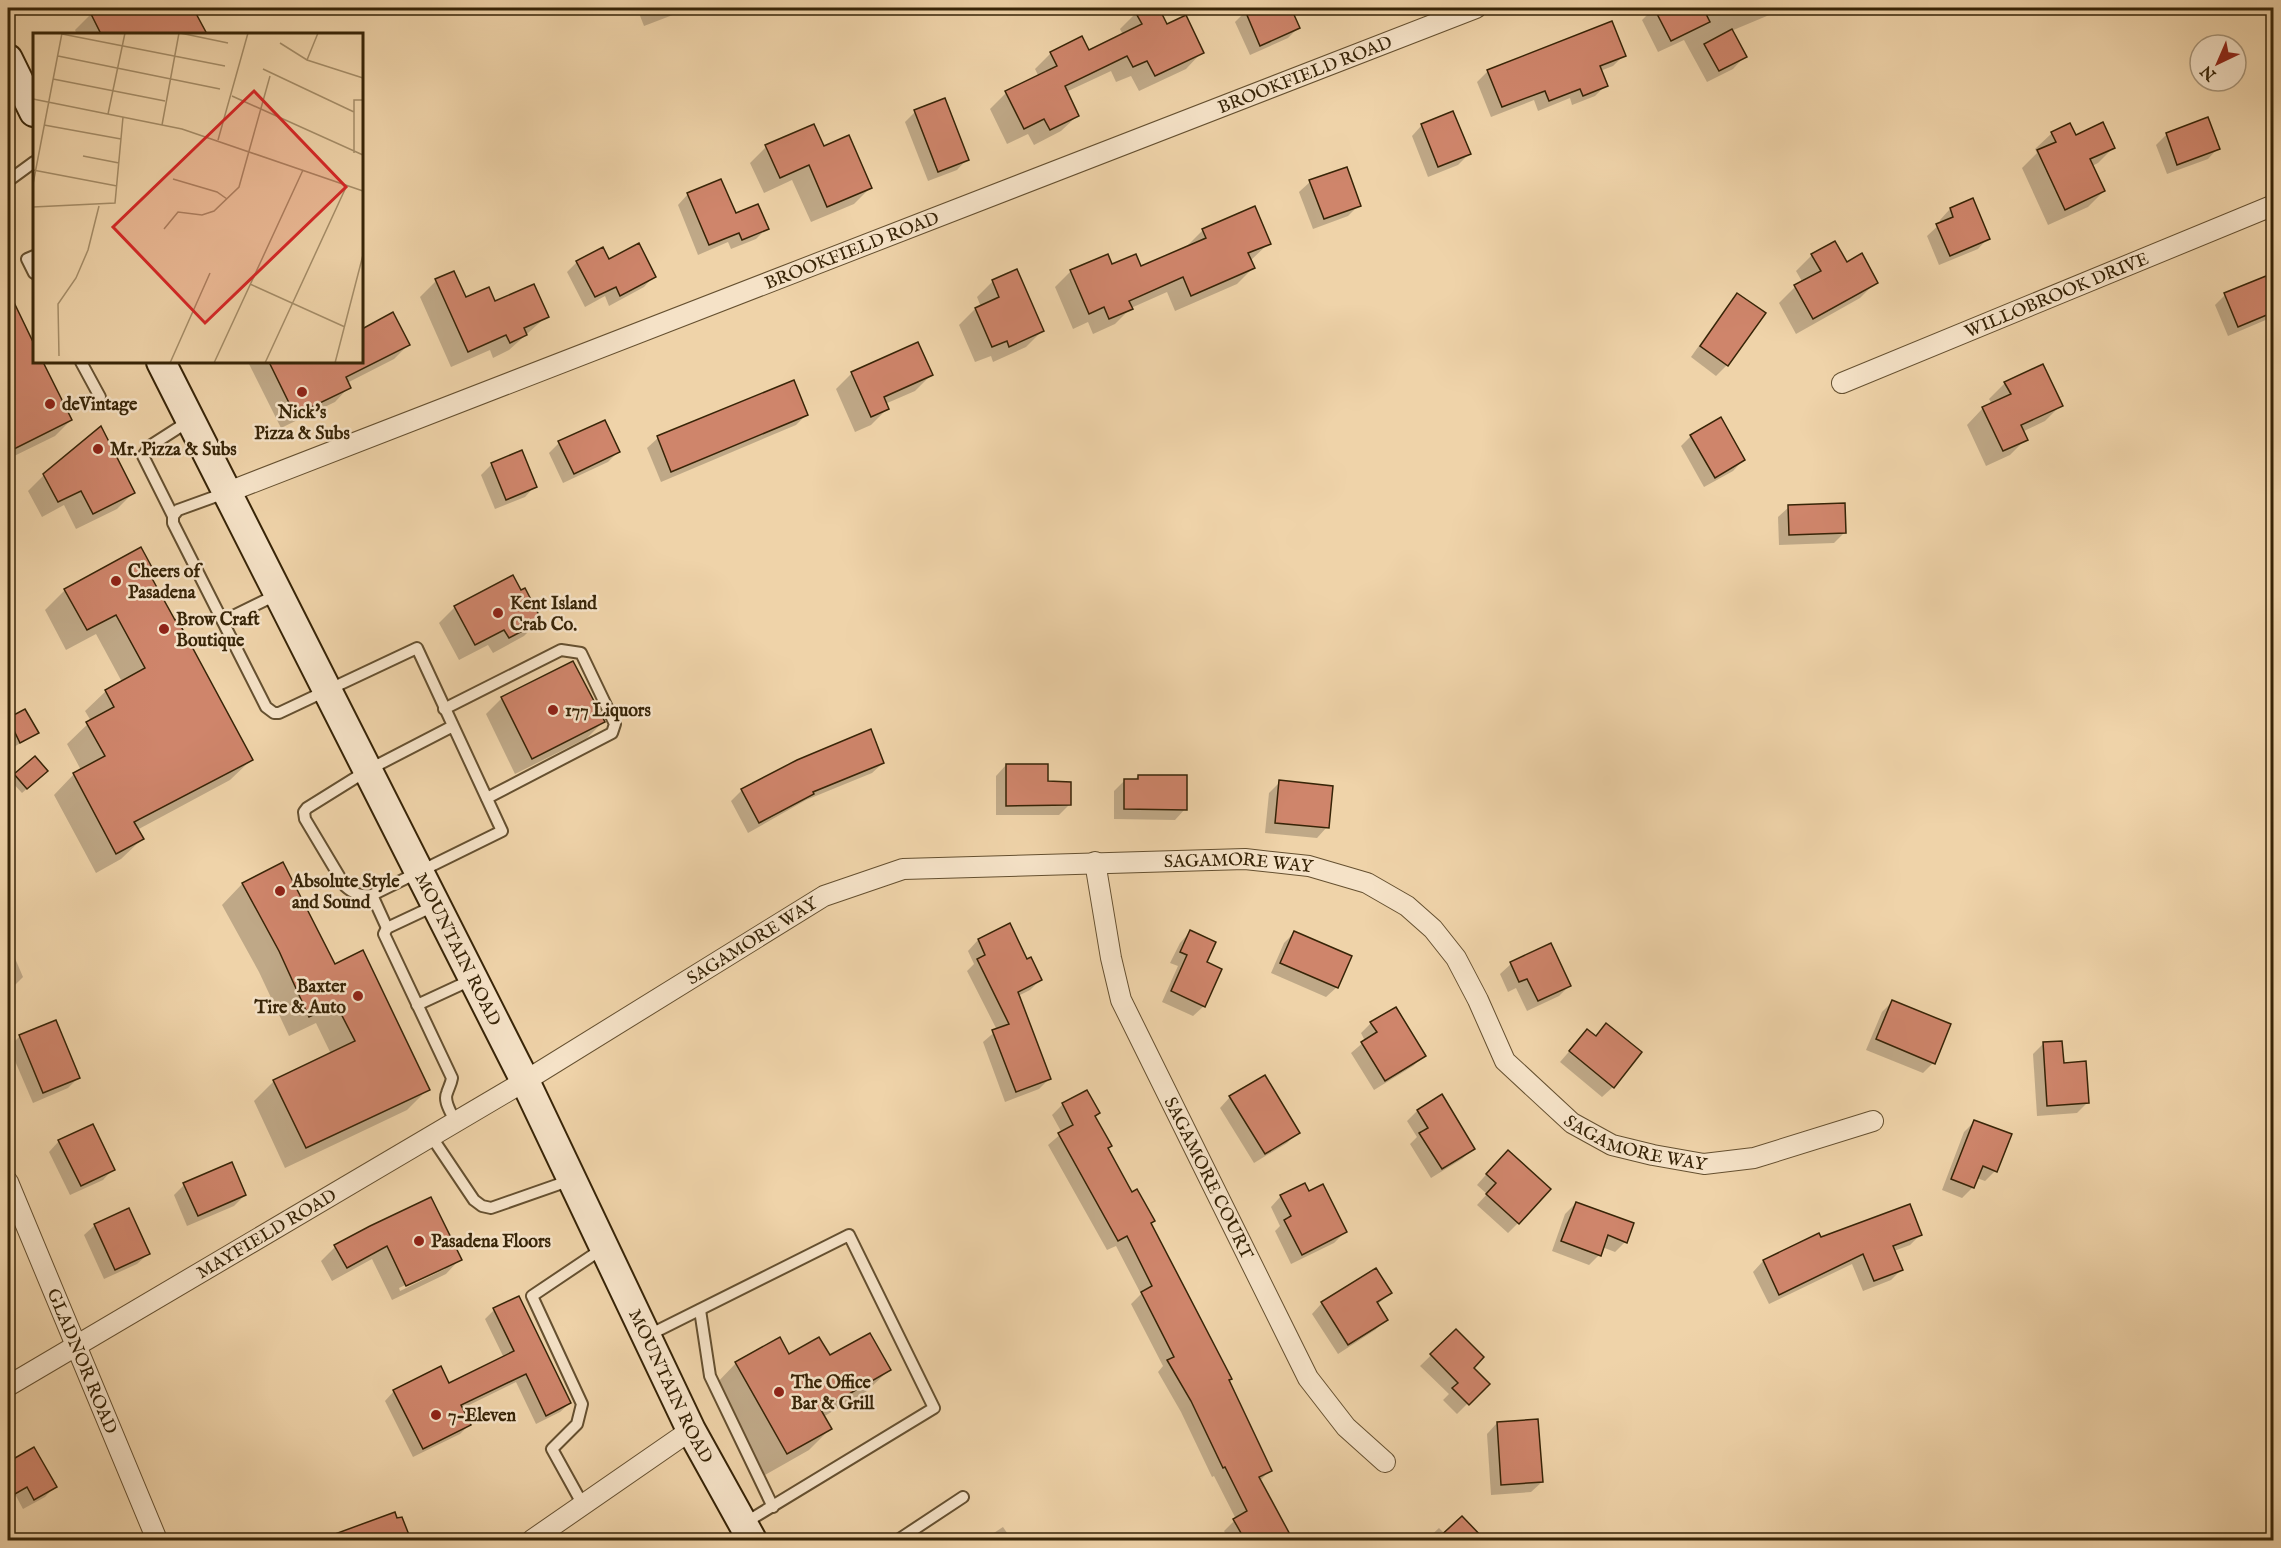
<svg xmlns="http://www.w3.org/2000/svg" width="2281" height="1548" font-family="'IM FELL English',serif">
<rect width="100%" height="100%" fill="#efd3a9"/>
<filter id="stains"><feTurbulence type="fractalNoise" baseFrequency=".00333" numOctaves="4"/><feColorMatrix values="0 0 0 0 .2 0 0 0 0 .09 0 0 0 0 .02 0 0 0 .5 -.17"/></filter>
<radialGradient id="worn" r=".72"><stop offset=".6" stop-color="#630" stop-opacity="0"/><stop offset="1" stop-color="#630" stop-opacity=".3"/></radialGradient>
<g fill="#0003" fill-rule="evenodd">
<polygon points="104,8 191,8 205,34 77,34 75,30 91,14"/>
<polygon points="637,8 684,8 678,13 644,26"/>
<polygon points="1147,8 1157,8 1166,26 1202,52 1186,69 1139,91 1131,76 1116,82 1111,71 1066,92 1078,115 1061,131 1034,145 1028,134 1007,144 990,109 1006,93 1039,77 1035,69 1051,53 1088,52 1123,35 1120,29 1136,13"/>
<polygon points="1255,8 1289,8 1298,28 1288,38 1250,55 1235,22 1246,11"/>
<polygon points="1654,8 1786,8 1731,31 1745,56 1733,69 1707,82 1684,40 1658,52 1642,20"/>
<polygon points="1624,55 1613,66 1600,71 1606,85 1595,96 1572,105 1570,98 1538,111 1534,100 1491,117 1477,82 1488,71"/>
<polygon points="2274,95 2274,107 2270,99"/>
<polygon points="915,112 967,159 957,170 928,181 905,122"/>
<polygon points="2207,119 2218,148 2208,159 2167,174 2156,145 2166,135"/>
<polygon points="1422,125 1469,154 1458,165 1428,177 1412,136"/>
<polygon points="2069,125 2075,137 2114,147 2098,163 2092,166 2104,191 2088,207 2048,225 2022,168 2037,153 2035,149 2052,133"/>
<polygon points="766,147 823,148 870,188 854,204 811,222 792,180 764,193 750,163"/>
<polygon points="1310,182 1359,205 1348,216 1313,229 1299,192"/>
<polygon points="688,194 735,215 767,228 756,239 731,249 728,242 698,255 678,205"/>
<polygon points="1950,209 1988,238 1978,249 1939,265 1927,236 1941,223 1940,220"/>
<polygon points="1203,230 1269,243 1250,261 1253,268 1237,284 1175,311 1167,292 1131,308 1115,324 1093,334 1088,322 1073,329 1055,287 1071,271 1112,266 1140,268 1188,248 1187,246"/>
<polygon points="1812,255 1846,264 1876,282 1860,298 1796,334 1779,303 1795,287 1803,283 1796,271"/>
<polygon points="608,261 654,276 644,287 609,306 605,296 585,307 567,272 577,262"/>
<polygon points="436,281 466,299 495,303 547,316 509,350 493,358 490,350 451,367 420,297"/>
<polygon points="993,281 1042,331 1026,347 993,362 991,356 975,362 959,325 975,309 981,307 977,297"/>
<polygon points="1737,295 1727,365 1716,376 1691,357 1727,306"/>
<polygon points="2225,295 2274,296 2274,314 2268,319 2228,336 2215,305"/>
<polygon points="17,312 34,347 34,362 41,362 71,420 55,436 8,459 8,316"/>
<polygon points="393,314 408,345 394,359 347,383 349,387 335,402 281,428 248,362 362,362 362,330"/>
<polygon points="852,373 931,375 915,391 885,404 887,409 871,425 855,432 836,389"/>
<polygon points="793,382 806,415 796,425 661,482 647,448 658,438"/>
<polygon points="2005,383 2061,405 2045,421 2022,432 2026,439 2010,455 1986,466 1967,425 1983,408 1992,404 1989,399"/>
<polygon points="1691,436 1743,460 1733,471 1704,487 1681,446"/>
<polygon points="559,443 619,451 608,462 563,483 549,453"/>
<polygon points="521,452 535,486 525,497 495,509 481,475 491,465"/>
<polygon points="44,475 133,493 117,509 76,529 64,505 42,517 28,491"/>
<polygon points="1789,507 1845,532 1834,543 1779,545 1778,517"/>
<polygon points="152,570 148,575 251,760 230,780 137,830 142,839 121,859 96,873 54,795 74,774 81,770 67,744 91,721 85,711 106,691 122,682 96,634 66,650 45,610 65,590"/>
<polygon points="455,607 540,620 524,636 493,653 488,645 459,660 439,623"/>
<polygon points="573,663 603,722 587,738 515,774 486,714 502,698"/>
<polygon points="25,711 37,733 14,747 8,734 8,720"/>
<polygon points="35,758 41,776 22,793 10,780"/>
<polygon points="798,761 883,763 872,773 806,800 748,833 731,801 741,791"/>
<polygon points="1006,765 1047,783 1069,805 1059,815 996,815 996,776"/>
<polygon points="1138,776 1185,809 1175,820 1114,819 1114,791 1125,780 1134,781"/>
<polygon points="1280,782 1327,827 1317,838 1265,833 1269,793"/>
<polygon points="282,864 334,966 428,1089 407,1110 285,1168 254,1101 274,1081 331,1054 316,1023 289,1036 259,972 222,905 242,884"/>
<polygon points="1009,925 1026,961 1040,980 1030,990 1018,996 1049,1079 1039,1089 1005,1102 983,1042 997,1030 967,971 974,964 968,951 978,940"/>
<polygon points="1190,932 1204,1006 1193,1016 1162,1002 1178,966 1170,963 1180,943"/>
<polygon points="1294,933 1337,987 1326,997 1271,973 1284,943"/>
<polygon points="8,942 23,977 8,992"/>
<polygon points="1511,964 1569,986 1559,996 1527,1011 1516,988 1508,992 1500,974"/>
<polygon points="1893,1001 1933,1063 1923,1073 1866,1050 1882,1012"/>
<polygon points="1371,1023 1424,1056 1413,1066 1374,1090 1351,1053 1365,1041 1361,1033"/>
<polygon points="1587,1031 1613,1087 1602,1097 1560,1062"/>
<polygon points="20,1036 78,1078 68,1088 33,1103 9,1047"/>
<polygon points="2043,1044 2063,1064 2087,1103 2077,1113 2037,1116 2033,1054"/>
<polygon points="1230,1097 1298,1132 1287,1143 1254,1163 1220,1108"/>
<polygon points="1441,1097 1473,1148 1462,1159 1431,1178 1410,1144 1417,1137 1407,1121 1417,1111"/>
<polygon points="1063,1104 1098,1113 1094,1117 1107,1149 1150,1224 1270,1470 1260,1481 1291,1540 1229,1540 1224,1531 1236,1519 1214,1476 1212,1477 1181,1412 1158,1372 1163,1366 1131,1304 1141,1294 1116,1246 1107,1250 1048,1145 1062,1133 1052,1115"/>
<polygon points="1975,1121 1995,1171 1985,1181 1977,1178 1973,1187 1962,1198 1942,1190 1964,1132"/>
<polygon points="59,1141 113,1169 103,1180 70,1195 49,1152"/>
<polygon points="1497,1162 1518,1223 1508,1233 1477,1205 1487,1194 1477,1185"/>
<polygon points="184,1185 245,1195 234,1206 187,1226 174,1195"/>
<polygon points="1281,1196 1345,1232 1334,1243 1291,1264 1275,1231 1280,1226 1271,1207"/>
<polygon points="1576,1203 1625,1242 1615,1252 1602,1247 1599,1255 1589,1265 1552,1251 1565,1214"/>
<polygon points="95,1225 148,1254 137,1264 104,1279 84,1235"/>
<path d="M370 1227 460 1259 446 1274 392 1300 372 1259 332 1281 321 1261 335 1247ZM445 1266V1269L400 1291 399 1288Z"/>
<polygon points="1818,1235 1820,1239 1920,1235 1910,1245 1894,1251 1901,1270 1891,1280 1863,1291 1852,1264 1769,1304 1753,1272 1763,1261"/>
<polygon points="1390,1293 1377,1305 1386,1320 1375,1330 1338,1354 1312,1314 1322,1303"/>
<polygon points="494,1310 570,1403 560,1412 536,1424 516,1382 461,1409 469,1425 460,1434 413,1457 385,1401 394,1391 449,1385 504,1358 485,1319"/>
<polygon points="1456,1331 1472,1368 1487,1384 1457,1414 1443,1400 1449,1394 1420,1366"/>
<polygon points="788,1356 829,1358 889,1370 867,1391 823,1417 830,1429 809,1450 765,1475 715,1385 736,1363"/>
<polygon points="1497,1423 1542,1482 1531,1492 1491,1495 1487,1434"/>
<polygon points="33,1449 55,1486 45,1497 23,1509 16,1496 8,1501 8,1464"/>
<polygon points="1462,1518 1482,1540 1426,1540 1439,1528 1445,1534"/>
<polygon points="401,1519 409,1540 330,1540 351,1532"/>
<polygon points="1003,1527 1012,1540 983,1540"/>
<polygon points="70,1537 72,1540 61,1540"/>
</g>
<g fill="#cf856b" stroke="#372407" stroke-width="1.5">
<polygon points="88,8 193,8 207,34 101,34"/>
<polygon points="1133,8 1159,8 1167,24 1186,15 1204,53 1155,76 1147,61 1133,67 1127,56 1065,86 1079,116 1050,130 1044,119 1024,129 1005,91 1057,66 1050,52 1082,36 1089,50 1142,24"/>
<polygon points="1244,8 1291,8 1300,28 1260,46"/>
<polygon points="1654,8 1703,8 1710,22 1671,41"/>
<polygon points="1612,21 1626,56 1600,66 1608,86 1583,96 1580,89 1549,101 1545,91 1502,107 1487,70"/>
<polygon points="1732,29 1747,57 1719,71 1704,44"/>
<polygon points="945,98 969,160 938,172 914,110"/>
<polygon points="1453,111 1471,154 1438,167 1421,124"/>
<polygon points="2208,117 2220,149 2177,165 2166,133"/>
<polygon points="2103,122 2115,148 2090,159 2105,191 2065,210 2037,150 2056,142 2051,132 2070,123 2076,135"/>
<polygon points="814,124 824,146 849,135 872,188 827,207 809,165 780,178 765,145"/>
<polygon points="1347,167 1361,206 1324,219 1309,180"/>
<polygon points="721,179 736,213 758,204 769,229 742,240 739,233 709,245 687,193"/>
<polygon points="1973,198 1990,239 1950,256 1936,224 1953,217 1950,208"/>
<polygon points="1255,206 1271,244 1248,253 1255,268 1191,296 1183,277 1129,301 1133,309 1109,319 1104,307 1089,314 1070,270 1108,254 1112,264 1136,254 1141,266 1206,238 1202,229"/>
<polygon points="1835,241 1847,262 1862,253 1878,283 1813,319 1794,285 1821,271 1811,254"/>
<polygon points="639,243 656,277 620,296 616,287 595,297 576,261 603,247 609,259"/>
<polygon points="1017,269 1044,331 1009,347 1007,341 992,347 975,308 999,297 992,280"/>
<polygon points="454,271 466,297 489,287 495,301 534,284 549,317 524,328 527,335 510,343 506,335 468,352 435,279"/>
<polygon points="2266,276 2274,292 2274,312 2238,327 2224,293"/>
<polygon points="8,290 34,344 34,362 43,362 72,420 8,452"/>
<polygon points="1737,293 1766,313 1728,366 1700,346"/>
<polygon points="393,312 410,345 346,377 351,388 295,415 269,362 362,362 362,329"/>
<polygon points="918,342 933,375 884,397 889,409 871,417 851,372"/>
<polygon points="2043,364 2063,406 2021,425 2028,440 2003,451 1982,407 2011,394 2004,382"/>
<polygon points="794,380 808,415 671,472 657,436"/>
<polygon points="1721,417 1745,460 1715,478 1690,435"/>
<polygon points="605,420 620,452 574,474 558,441"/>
<polygon points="101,426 135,493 93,514 81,491 58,502 43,474"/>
<polygon points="522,450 537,487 506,500 491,463"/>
<polygon points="1845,503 1846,533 1789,535 1788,505"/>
<polygon points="141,547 154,571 149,573 175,620 177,619 253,760 134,822 144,839 116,854 73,773 105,756 86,722 114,707 105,690 145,668 116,615 87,630 64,589"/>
<polygon points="513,575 521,590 525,588 542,621 509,638 504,630 475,645 454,606"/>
<polygon points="573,661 605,722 532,759 501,697"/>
<polygon points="25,709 39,733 20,743 8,718"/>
<polygon points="871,729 884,763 813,792 814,794 759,823 741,789 797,760"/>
<polygon points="35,756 48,771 27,789 14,774"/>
<polygon points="1006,764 1048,764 1048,781 1071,782 1071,805 1006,806"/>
<polygon points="1138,775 1187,775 1187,810 1124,809 1124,779 1138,779"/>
<polygon points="1279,780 1333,786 1329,828 1275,823"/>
<polygon points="283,862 335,964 363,950 430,1090 306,1148 273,1080 355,1041 336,1004 309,1017 279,951 242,883"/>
<polygon points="1010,923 1027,959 1031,957 1042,980 1018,992 1051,1079 1016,1092 992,1030 1009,1024 977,959 985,955 978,939"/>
<polygon points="1190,930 1216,942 1207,962 1222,969 1205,1007 1171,991 1187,955 1180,952"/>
<polygon points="1294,931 1352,956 1338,988 1280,963"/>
<polygon points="1551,943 1571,986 1538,1001 1527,979 1519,982 1510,962"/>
<polygon points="1892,1000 1951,1024 1935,1064 1876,1039"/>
<polygon points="1396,1007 1426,1056 1385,1081 1361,1042 1377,1032 1370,1022"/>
<polygon points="56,1020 80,1078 43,1093 19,1035"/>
<polygon points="1606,1023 1642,1052 1614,1088 1569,1051 1587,1029 1596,1036"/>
<polygon points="2062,1041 2064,1063 2086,1061 2089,1103 2047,1106 2043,1042"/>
<polygon points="1265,1075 1300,1133 1265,1154 1229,1096"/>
<polygon points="1087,1090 1100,1113 1095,1116 1112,1146 1108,1148 1132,1192 1137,1189 1155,1221 1151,1223 1232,1379 1229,1380 1272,1471 1259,1477 1293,1540 1245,1540 1233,1519 1247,1511 1225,1467 1223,1468 1191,1401 1167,1360 1174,1357 1141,1292 1152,1286 1127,1236 1118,1241 1058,1133 1073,1125 1062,1103"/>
<polygon points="1442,1094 1475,1149 1442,1169 1419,1133 1428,1128 1417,1110"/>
<polygon points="1974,1120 2012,1134 1997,1172 1983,1166 1974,1188 1951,1179"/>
<polygon points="93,1124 115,1170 81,1186 58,1140"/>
<polygon points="1508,1150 1551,1189 1519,1224 1486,1194 1496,1183 1486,1174"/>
<polygon points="232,1162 246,1195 198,1216 183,1183"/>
<polygon points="1305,1183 1309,1191 1323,1184 1347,1232 1302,1255 1284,1220 1291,1216 1280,1195"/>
<polygon points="431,1197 462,1260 406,1286 387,1246 347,1268 334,1245 370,1226"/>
<polygon points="1576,1202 1634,1223 1627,1243 1608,1235 1601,1256 1561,1241"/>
<polygon points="1910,1204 1922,1235 1893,1246 1903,1270 1874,1281 1863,1254 1779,1295 1763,1260 1819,1233 1821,1237"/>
<polygon points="129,1208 150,1254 115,1270 94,1224"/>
<polygon points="1376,1268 1392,1293 1377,1302 1388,1320 1348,1345 1321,1302"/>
<polygon points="519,1296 571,1403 546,1416 526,1374 461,1405 471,1425 423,1449 393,1390 441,1366 449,1383 514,1351 493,1308"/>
<polygon points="1456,1329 1484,1357 1474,1368 1490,1384 1469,1405 1452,1388 1458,1383 1430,1354"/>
<polygon points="870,1333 891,1370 821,1410 832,1429 787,1454 735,1362 780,1337 789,1354 819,1337 830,1355"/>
<polygon points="1538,1419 1543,1482 1501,1485 1497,1422"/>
<polygon points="34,1447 57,1487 34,1500 27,1487 8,1498 8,1462"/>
<polygon points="395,1512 397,1518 402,1517 411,1540 324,1540 324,1538"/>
<polygon points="1462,1516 1485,1540 1436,1540"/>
</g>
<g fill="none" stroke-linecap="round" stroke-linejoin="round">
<defs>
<g id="lane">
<polyline points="8,181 34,162"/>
<polyline points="34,256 27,259 34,273"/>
<polyline points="81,362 100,397"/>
<path d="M225 493 178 510 173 516V523L266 707 274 713H279L417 648 502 831 372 895C360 896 354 894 345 886L305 819 304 812 307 808 368 770 453 726"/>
<polyline points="173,516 143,456 150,446 189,421"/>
<polyline points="223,621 276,595"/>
<polyline points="444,709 561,650 581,653 615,724 612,733 487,798"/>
<polyline points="372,895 387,928"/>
<path d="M436 905 387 928 384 934 452 1078C451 1084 449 1087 447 1093 443 1102 452 1113 455 1122"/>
<polyline points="417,1005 471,980"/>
<polyline points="431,1136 474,1200 482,1206 491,1208 571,1180"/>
<polyline points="700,1310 710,1376 773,1507"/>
<polyline points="649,1335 849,1235 934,1408 743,1524"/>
<polyline points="583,1505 552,1449 577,1424 582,1404 532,1296 602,1249"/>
<polyline points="898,1540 963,1497"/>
</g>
<g id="street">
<path id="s1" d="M1842 383 2274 205"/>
<path id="s2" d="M228 492 1476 8"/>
<path id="s3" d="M1095 862 1111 958 1121 1000 1308 1378 1346 1427 1385 1462"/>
<path id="s4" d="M8 1182 157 1540"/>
<path id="s5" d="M8 1386 525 1081 824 896 903 869 1245 859 1309 866 1367 883 1407 906 1433 929 1456 958 1478 1000 1505 1061 1572 1123 1612 1145 1653 1155 1704 1164 1754 1158 1873 1121"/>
<polyline points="532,1540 691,1430"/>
</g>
<g id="secondary">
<polyline points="8,59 34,112"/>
<path id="s6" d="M161 362 525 1081 691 1430 752 1540"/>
</g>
</defs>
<use href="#lane" stroke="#655030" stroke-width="14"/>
<use href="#street" stroke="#655030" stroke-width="22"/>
<use href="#secondary" stroke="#372407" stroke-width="32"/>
<use href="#lane" stroke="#f5e2c7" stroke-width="10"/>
<use href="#street" stroke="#f5e2c7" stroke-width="20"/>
<use href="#secondary" stroke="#f5e2c7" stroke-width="28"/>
</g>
<g fill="#8f2418" stroke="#f5e2c7" stroke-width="2">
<circle cx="302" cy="392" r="6"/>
<circle cx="50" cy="404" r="6"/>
<circle cx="98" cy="449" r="6"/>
<circle cx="116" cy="581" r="6"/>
<circle cx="498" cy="613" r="6"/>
<circle cx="164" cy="629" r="6"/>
<circle cx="553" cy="710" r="6"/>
<circle cx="280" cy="891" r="6"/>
<circle cx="358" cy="996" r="6"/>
<circle cx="419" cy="1241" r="6"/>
<circle cx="779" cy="1392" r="6"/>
<circle cx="436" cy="1415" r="6"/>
</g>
<g text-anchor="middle" stroke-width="5" stroke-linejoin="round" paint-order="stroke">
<g font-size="18" fill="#372407" stroke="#f5e2c7">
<text dy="6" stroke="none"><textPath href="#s2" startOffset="1155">BROOKFIELD ROAD</textPath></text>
<text dy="6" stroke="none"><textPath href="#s2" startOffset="669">BROOKFIELD ROAD</textPath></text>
<text dy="6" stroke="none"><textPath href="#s1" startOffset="232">WILLOBROOK DRIVE</textPath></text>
<text dy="6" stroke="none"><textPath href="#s5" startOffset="1371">SAGAMORE WAY</textPath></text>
<text dy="6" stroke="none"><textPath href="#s5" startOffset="867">SAGAMORE WAY</textPath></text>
<text dy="6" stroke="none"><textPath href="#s6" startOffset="658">MOUNTAIN ROAD</textPath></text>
<text dy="6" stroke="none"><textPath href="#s5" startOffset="1893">SAGAMORE WAY</textPath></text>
<text dy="6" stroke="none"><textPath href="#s3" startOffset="339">SAGAMORE COURT</textPath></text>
<text dy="6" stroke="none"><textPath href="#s5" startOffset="300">MAYFIELD ROAD</textPath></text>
<text dy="6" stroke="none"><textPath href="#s4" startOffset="194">GLADNOR ROAD</textPath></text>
<text dy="6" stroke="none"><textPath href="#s6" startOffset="1144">MOUNTAIN ROAD</textPath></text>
</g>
<g font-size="18" font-weight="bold" fill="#372407" stroke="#f5e2c7" text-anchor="start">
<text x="62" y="410">deVintage</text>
<text x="302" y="418" text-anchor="middle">Nick's<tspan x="302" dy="21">Pizza &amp; Subs</tspan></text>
<text x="110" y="455">Mr. Pizza &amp; Subs</text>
<text x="128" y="577">Cheers of<tspan x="128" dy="21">Pasadena</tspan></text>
<text x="510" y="609">Kent Island<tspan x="510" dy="21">Crab Co.</tspan></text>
<text x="176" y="625">Brow Craft<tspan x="176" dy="21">Boutique</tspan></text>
<text x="565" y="716">177 Liquors</text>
<text x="292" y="887">Absolute Style<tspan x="292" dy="21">and Sound</tspan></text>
<text x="346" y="992" text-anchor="end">Baxter<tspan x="346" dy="21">Tire &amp; Auto</tspan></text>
<text x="431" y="1247">Pasadena Floors</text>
<text x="791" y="1388">The Office<tspan x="791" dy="21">Bar &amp; Grill</tspan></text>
<text x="448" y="1421">7-Eleven</text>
</g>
</g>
<g transform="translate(33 33)">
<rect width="330" height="330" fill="#efd3a9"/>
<path fill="none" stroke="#a58d68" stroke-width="1.5" d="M147 0 195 10M29 1 192 33M247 10 274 27 330 45M25 23 187 56M274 27 285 0M230 36 321 79M20 46 132 68M199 63 330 122M0 66 149 96 330 158M75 81 92 0M11 92 88 106M129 92 146 0M185 107 215 0M321 120V67H330M50 123 86 130M0 137 84 153M140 146 184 159 194 166M0 151 29 0M0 174 82 170 90 84M131 196 145 179 169 182 181 178 206 154 237 43M217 251 312 294M26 323 25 271 43 245 55 217 66 173M137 330 177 240M181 330 270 137M232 330 314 152M302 330 330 222"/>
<path fill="#d62828" fill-opacity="0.15" stroke="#d62828" stroke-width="3" d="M221 58 313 154 172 290 80 194Z"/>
<rect width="330" height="330" fill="none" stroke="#372407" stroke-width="3"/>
</g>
<rect width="2281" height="1548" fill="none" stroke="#efd3a9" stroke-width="30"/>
<rect x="9" y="9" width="2263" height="1530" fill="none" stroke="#372407" stroke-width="3"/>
<rect x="15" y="15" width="2251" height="1518" fill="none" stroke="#372407" stroke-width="1.5"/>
<g transform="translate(2218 63) rotate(224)"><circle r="28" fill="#f5e2c7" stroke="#a9967a" stroke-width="1.5"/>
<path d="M0-4.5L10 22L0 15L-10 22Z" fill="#8f2418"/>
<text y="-9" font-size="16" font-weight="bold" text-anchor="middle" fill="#372407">N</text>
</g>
<rect width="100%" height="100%" filter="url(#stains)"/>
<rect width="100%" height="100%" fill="url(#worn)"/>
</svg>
